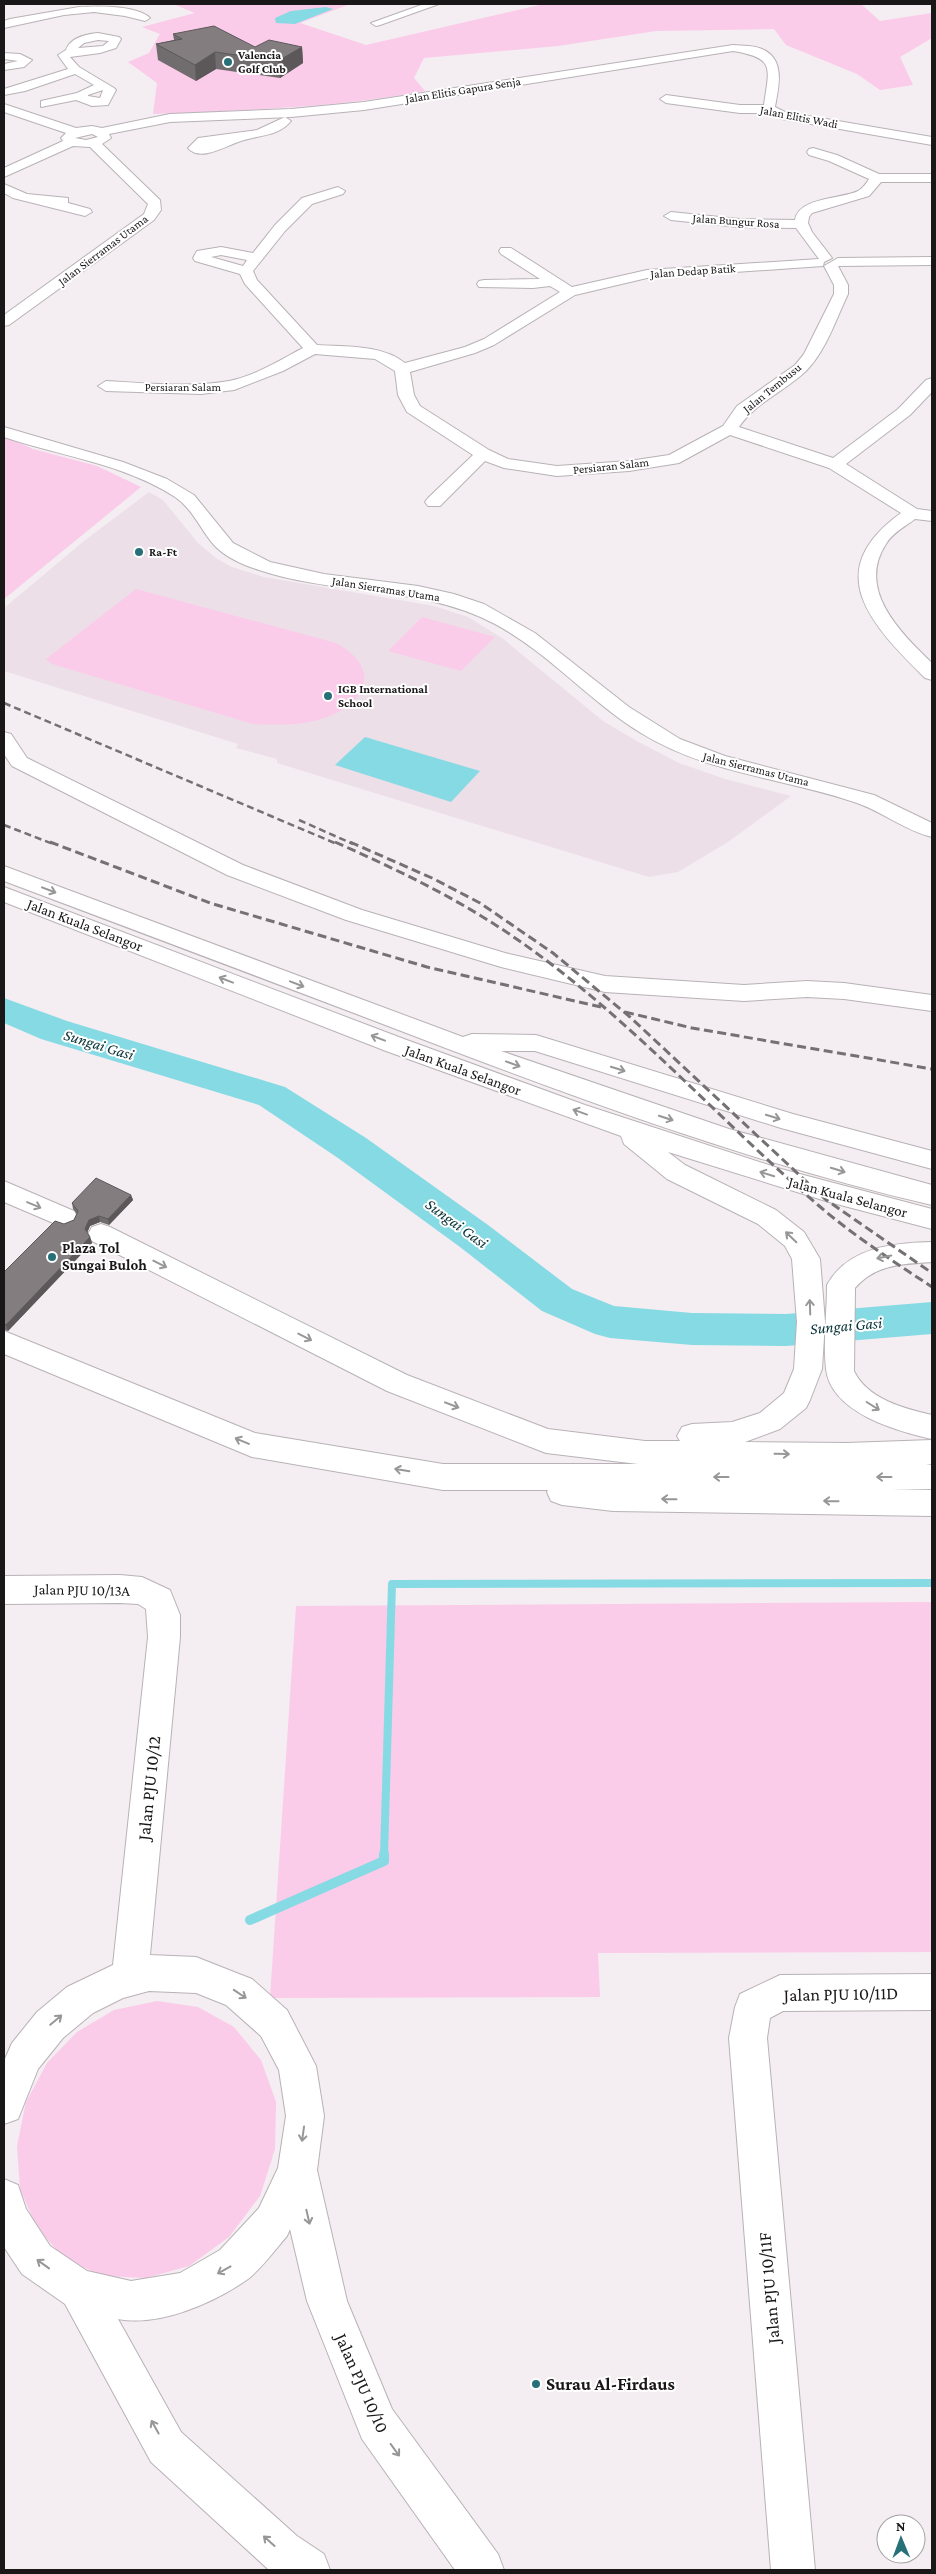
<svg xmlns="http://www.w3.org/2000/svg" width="936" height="2574" font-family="'Crimson Pro',serif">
<rect width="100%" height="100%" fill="#f4edf1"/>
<polygon fill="#eddfe8" points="149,492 163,500 198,543 217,559 232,567 264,577 434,606 468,617 502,638 603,721 635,740 679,763 725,779 791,796 728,842 678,872 649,877 277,763 277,759 236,748 238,744 4,671 4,608 84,541"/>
<g fill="#fbcbea">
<path d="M173 4H350L300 23 366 45 544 4H861L880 21 932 13V38L900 57 913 85 880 90 857 74 786 45 774 29 656 31 558 46 424 58 414 78 425 91C335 108 244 110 153 114L157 83 128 62 149 53 160 34 142 27 195 13Z"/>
<polygon points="4,436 33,449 97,466 141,487 4,599"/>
<path d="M136 589 336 643C378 666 371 698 330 716 306 726 279 725 253 724L52 664 46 659Z"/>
<polygon points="422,617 495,637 461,671 388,651"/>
<polygon points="932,1602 932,1952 598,1953 600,1997 270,1998 296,1606"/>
<polygon points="157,2001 198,2007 234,2027 261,2060 276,2102 275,2149 260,2196 229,2237 189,2266 146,2278 103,2276 65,2259 37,2228 20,2189 17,2146 26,2102 47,2063 77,2032 114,2010"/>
</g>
<g fill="#86dae4">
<polygon points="326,7 333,9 295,24 276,23 275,18 291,11"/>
<polygon points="365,737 480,771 451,802 335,765"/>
</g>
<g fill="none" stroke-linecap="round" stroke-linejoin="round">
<polyline stroke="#86dae4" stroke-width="8" points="384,1855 392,1584 932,1583"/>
<polyline stroke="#86dae4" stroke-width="10" points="250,1920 384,1861 384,1854"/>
<polygon fill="#86dae4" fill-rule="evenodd" points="4,998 67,1021 285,1087 366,1138 488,1225 572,1289 614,1306 692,1313 786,1314 932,1302 932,1334 786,1346 692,1345 610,1338 595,1334 542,1311 460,1247 338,1158 259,1105 41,1039 4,1023"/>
<defs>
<g id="minor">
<polygon points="424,4 439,4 380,25 376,26 371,23"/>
<path d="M79 7C97 6 137 5 150 18L145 21 125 16 94 12 64 15 4 28V21L10 19Z"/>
<path d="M98 33 119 37 121 39 116 48 100 53 70 57 79 67 114 88 116 90 108 105 92 106 76 100 41 107V101L77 93 94 85 75 74 25 91 4 95V89L68 69 58 55 66 50C70 38 86 34 98 33ZM98 40 109 41 103 46 78 48 84 43ZM103 90 100 98 88 96V95Z"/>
<path d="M733 45C742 46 756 45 764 50 786 61 778 89 775 107L785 112 932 137V145L782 119 767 113H740L666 103 660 99 666 95 740 105H764C769 68 776 58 733 51L364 110 291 117 170 122 109 134 111 138 102 144 160 200 161 210 154 220 9 325 4 326V315L144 214 148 204 90 147 73 146 4 177V168L63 141 61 138 66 133 4 112V104L76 128 92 126 102 128 170 114 291 109 364 102ZM92 134 98 137 86 140 75 138Z"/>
<polygon points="4,53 20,54 32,60 24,67 4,70 4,64 18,61 4,59"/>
<path d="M285 117 291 121C279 136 261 135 244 140 229 144 201 163 188 148L198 138 257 130Z"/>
<path d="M813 148 837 155 879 174H932V182H881L869 196 812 213 809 217 808 223 812 232 832 258 824 262 823 266 647 278 575 295 494 345 475 353 410 372 414 395 420 406 489 450 508 459 557 466 629 461 669 455 723 426 737 406 795 365 804 354 834 294V285L824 266 838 258 932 257V265L838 266 848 285V294C836 319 826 351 806 371 784 392 756 402 739 427L833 458 898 409 926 380 932 378V392L910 415 846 464 917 509 932 511V521L915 519C906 526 892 533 886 544 856 590 901 633 932 663V680L925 678C872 625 819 572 901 513L829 468 730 435 679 463 629 471 557 476 504 468 485 461 440 506H428L425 502 428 498 473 455 407 412 398 395 395 371 375 359 315 354 283 371 234 390 201 394 106 391 98 386 106 381C146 383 189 388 229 381 255 376 280 360 303 348L245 284 240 274 195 261 193 258 197 251 221 247 253 253 275 225 302 198 338 187 345 191 343 194 312 204 285 231 253 271 257 280 317 345C345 347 381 344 405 363L465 347 484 339 560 292 550 286 533 288 479 287 477 284 479 281 484 280 540 279 501 254 499 251 501 248H511L572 287 647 270 819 259 796 228 739 227 671 220 664 216 671 212 739 219 795 220C798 197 842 199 858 191 863 188 866 184 869 179L829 161 809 155 807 152 809 149ZM221 255 247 260 243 266 211 257Z"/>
<polygon points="4,184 27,194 68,198 68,203 90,209 92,212 85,216 13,198 4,193"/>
<path d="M4 427 123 462 167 479 194 495 233 543 270 562 324 574 418 586 454 594 484 604 535 633 629 707 680 739 725 756 874 795 932 823V837C906 831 883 812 857 803 785 778 707 774 641 733 589 701 549 653 495 624 422 585 337 596 259 570 243 565 225 557 214 545 200 529 193 509 175 497 125 464 60 456 4 437Z"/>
<polygon points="4,732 11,734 27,758 243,865 362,910 505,953 605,976 744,985 807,981 844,983 932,995 932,1011 844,999 807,997 744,1001 605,992 501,967 346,920 227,875 12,766 4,754"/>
<path d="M120 1575 142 1577 170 1590 180 1615V1637L150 1955 196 1957 239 1974 252 1979 287 2010 316 2066 324 2116 317 2170 347 2301 392 2409 498 2554 504 2570H455L362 2439 307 2301 290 2229 287 2236C275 2250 262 2268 248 2279 214 2303 159 2327 118 2319L181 2432 297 2536 324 2554 330 2570H269L151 2462 65 2304 22 2274 4 2247V2179L18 2185 26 2209 50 2246 87 2271 131 2281 180 2273 220 2250 259 2208 278 2168 286 2116 279 2070 261 2036 226 2005 196 1993 149 1991 123 1998 93 2013 63 2038 38 2069 18 2119 4 2124V2061L12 2043 37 2012 67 1987 113 1965 148 1637 146 1609 138 1604 120 1603 4 1604V1576Z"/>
<polygon points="932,1974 932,2010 783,2011 770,2018 767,2038 815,2570 771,2570 729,2038 735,2007 740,1994 780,1975"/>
</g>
<g id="highway">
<path d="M4 866 463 1037 472 1034 536 1035 793 1114 932 1151V1169L781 1128 535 1051H501L729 1129 932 1185V1205C746 1162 565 1094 388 1026 260 977 132 929 4 881Z"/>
<polygon points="4,887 404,1039 585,1105 781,1169 932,1209 932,1229 829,1202 668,1152 685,1165 776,1210 804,1232 820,1259 825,1322 822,1369 810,1400 806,1408 780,1429 745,1442 847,1443 932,1440 932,1464 926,1464 932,1465 932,1489 891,1490 932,1490 932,1516 613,1511 562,1505 551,1501 547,1492 548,1490 443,1490 252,1457 4,1354 4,1331 255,1433 443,1464 638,1464 546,1453 387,1391 92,1241 88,1234 92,1227 101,1224 110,1227 407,1375 548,1429 645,1441 680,1441 677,1436 682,1427 692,1424 732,1422 760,1413 784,1393 794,1369 797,1322 792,1259 785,1246 758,1224 667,1179 624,1144 621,1136 386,1051 4,902"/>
<polygon points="4,1181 74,1211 78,1218 74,1225 65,1228 4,1202"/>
<path d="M932 1242V1262C902 1264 876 1264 855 1288L854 1371C867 1399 905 1409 932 1415V1439C897 1431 831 1413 826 1369 823 1342 827 1312 827 1285 848 1247 893 1243 932 1242Z"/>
</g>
</defs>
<use href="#minor" stroke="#b8b2b6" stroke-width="2"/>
<use href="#highway" stroke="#b8b2b6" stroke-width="2"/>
<use href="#minor" fill="#fff" fill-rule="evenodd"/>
<use href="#highway" fill="#fff" fill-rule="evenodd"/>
<g stroke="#747073" stroke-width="2.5" stroke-dasharray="7 4" stroke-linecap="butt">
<polyline points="4,703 337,844"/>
<polyline points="299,820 353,844"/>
<polyline points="4,825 53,844"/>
</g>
<g stroke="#747073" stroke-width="3" stroke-dasharray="9 4.5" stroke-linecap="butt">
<polyline points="50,842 210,903 427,967 601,1007"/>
<path d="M335 842C398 870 461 900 518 940 628 1016 717 1118 818 1205 854 1236 893 1261 932 1287"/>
<polyline points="350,842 432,878 480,903 553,953 630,1017 825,1199 932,1273"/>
<polyline points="625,1012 692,1028 932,1069"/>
</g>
</g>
<g fill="#716c6e">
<polygon points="173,34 255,47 302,47 303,63 280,78 216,69 196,81 158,60 156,44 174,40"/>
<polygon points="131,1195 133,1200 109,1225 100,1222 90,1226 87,1233 90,1237 92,1243 8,1331 4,1330 4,1272 64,1224 74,1220 77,1214 73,1209 72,1203"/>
</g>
<g fill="#5c585a">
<polygon points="302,47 303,63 280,78 278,61"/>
<polygon points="215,52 216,69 196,81 195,65"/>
<polygon points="131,1195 133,1200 109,1225 108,1219"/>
<polygon points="99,1216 100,1222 90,1226 86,1235 85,1229 89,1220"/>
<polygon points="90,1237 92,1243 8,1331 6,1325"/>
</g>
<g fill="#837d80" stroke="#5c585a">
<polygon points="214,26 255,47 269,40 302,47 278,61 215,52 195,65 156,44 182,39 173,34"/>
<polygon points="96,1178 131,1195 108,1219 99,1216 89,1220 85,1229 90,1237 6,1325 4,1324 4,1272 55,1221 64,1224 74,1220 78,1211 72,1203"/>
</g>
<defs><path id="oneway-shaft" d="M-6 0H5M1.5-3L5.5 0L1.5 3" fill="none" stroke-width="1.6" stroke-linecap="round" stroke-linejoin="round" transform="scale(1.25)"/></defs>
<g stroke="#989798">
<use href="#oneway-shaft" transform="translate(49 890) rotate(21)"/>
<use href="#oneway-shaft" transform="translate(226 980) rotate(-159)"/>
<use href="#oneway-shaft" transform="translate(297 984) rotate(21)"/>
<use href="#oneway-shaft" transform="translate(378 1038) rotate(-159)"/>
<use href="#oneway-shaft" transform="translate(513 1064) rotate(20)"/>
<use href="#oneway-shaft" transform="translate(618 1069) rotate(17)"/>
<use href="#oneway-shaft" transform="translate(580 1112) rotate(-160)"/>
<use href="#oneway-shaft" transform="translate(773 1117) rotate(17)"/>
<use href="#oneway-shaft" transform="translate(666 1118) rotate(18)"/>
<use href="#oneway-shaft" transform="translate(838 1170) rotate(17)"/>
<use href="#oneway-shaft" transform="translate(767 1174) rotate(-163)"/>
<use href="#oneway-shaft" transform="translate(34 1205) rotate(23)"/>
<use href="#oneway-shaft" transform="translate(791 1237) rotate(-136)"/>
<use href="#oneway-shaft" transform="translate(884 1257) rotate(168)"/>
<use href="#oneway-shaft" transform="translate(160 1264) rotate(27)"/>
<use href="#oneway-shaft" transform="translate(810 1307) rotate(-92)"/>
<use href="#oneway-shaft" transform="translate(305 1337) rotate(27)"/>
<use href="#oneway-shaft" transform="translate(452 1405) rotate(21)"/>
<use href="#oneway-shaft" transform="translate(873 1406) rotate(32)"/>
<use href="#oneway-shaft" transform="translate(242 1441) rotate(-157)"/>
<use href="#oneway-shaft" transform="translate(782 1454) rotate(1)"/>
<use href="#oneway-shaft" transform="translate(402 1470) rotate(-171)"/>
<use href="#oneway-shaft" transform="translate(721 1477) rotate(-180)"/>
<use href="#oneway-shaft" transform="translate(884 1477) rotate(-180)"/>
<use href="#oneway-shaft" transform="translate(669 1499) rotate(-179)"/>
<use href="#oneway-shaft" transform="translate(831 1501) rotate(-179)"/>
<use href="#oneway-shaft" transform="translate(240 1994) rotate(34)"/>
<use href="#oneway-shaft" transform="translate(56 2020) rotate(-40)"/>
<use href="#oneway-shaft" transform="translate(303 2134) rotate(98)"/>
<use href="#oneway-shaft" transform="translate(308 2217) rotate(77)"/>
<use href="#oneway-shaft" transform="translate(43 2264) rotate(-144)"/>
<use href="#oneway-shaft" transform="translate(224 2270) rotate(151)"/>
<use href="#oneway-shaft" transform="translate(155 2427) rotate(-119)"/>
<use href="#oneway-shaft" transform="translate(395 2450) rotate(54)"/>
<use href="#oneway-shaft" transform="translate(269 2541) rotate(-138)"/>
</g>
<g fill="#267078" stroke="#fff" stroke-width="2">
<circle cx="228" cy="62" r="5"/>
<circle cx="139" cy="552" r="5"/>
<circle cx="328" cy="696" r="5"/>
<circle cx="52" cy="1257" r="5"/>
<circle cx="536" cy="2384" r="5"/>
</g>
<g text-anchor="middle" stroke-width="4" stroke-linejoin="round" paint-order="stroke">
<g font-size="12" font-weight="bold" fill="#1a1719" stroke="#fff" text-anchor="start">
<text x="238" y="59">Valencia<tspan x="238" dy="14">Golf Club</tspan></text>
<text x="149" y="556">Ra-Ft</text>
<text x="338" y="693">IGB International<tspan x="338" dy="14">School</tspan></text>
</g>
<g font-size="12" fill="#1a1719" stroke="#fff">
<text transform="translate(463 90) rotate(-9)" y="4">Jalan Elitis Gapura Senja</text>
<text transform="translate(799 117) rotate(11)" y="4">Jalan Elitis Wadi</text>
<text transform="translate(736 221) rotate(4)" y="4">Jalan Bungur Rosa</text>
<text transform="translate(103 250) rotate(-37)" y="4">Jalan Sierramas Utama</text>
<text transform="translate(693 271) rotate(-4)" y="4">Jalan Dedap Batik</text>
<text x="183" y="391">Persiaran Salam</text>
<text transform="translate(772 388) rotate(-39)" y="4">Jalan Tembusu</text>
<text transform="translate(611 466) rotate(-6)" y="4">Persiaran Salam</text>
<text transform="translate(386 589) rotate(9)" y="4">Jalan Sierramas Utama</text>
<text transform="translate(756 769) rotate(14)" y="4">Jalan Sierramas Utama</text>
</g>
<g font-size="15" fill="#1a1719" stroke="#fff">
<text transform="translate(85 925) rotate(21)" y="5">Jalan Kuala Selangor</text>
<text transform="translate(463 1070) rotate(20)" y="5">Jalan Kuala Selangor</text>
<text transform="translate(848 1197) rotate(15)" y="5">Jalan Kuala Selangor</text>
<text transform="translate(82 1590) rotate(1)" y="5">Jalan PJU 10/13A</text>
</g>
<g font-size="15" font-weight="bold" fill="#1a1719" stroke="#fff" text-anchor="start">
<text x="62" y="1253">Plaza Tol<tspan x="62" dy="17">Sungai Buloh</tspan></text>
</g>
<g font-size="16" font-style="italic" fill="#073237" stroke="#fff">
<text transform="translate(99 1044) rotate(17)" y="6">Sungai Gasi</text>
<text transform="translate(457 1223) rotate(36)" y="6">Sungai Gasi</text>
<text transform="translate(846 1325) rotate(-5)" y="6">Sungai Gasi</text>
</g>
<g font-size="18" fill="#1a1719" stroke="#fff">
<text transform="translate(149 1788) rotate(-84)" y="6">Jalan PJU 10/12</text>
<text transform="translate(841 1994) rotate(-1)" y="6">Jalan PJU 10/11D</text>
<text transform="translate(769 2288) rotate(-95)" y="6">Jalan PJU 10/11F</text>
<text transform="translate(362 2383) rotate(66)" y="6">Jalan PJU 10/10</text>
</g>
<g font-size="18" font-weight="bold" fill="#1a1719" stroke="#fff" text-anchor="start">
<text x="546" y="2390">Surau Al-Firdaus</text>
</g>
</g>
<rect width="936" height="2574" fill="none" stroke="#1a1719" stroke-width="10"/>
<g transform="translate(901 2539) rotate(359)"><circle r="24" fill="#ffffff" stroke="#a3a2a3"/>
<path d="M0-4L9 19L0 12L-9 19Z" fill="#267078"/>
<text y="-8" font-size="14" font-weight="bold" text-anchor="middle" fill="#1a1719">N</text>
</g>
</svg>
